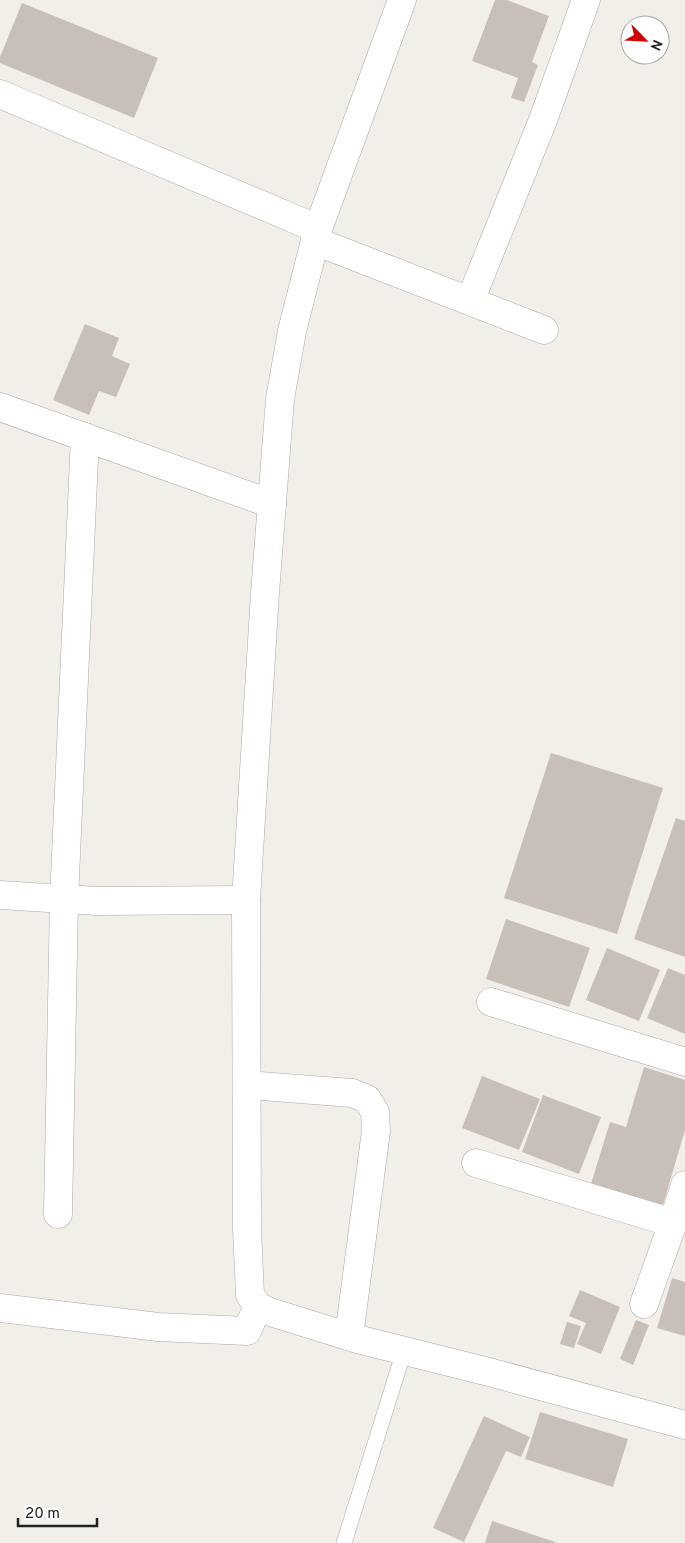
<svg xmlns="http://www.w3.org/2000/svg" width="685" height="1543" font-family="Overpass,sans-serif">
<rect width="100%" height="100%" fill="#f2efe9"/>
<g fill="#c7bfb8">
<polygon points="495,0 507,0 549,16 532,62 538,65 524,102 511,98 518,78 472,61"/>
<polygon points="22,3 158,58 134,118 0,63 0,57"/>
<polygon points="85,324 119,338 112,356 130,364 116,397 99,391 89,415 53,400"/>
<polygon points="551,753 663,788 617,934 504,898"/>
<polygon points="676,818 685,821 685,957 634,939"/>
<polygon points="506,919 590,948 569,1007 486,979"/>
<polygon points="607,948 660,970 639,1021 586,1000"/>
<polygon points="668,968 685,975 685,1034 647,1018"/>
<polygon points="644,1067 685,1080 685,1130 663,1205 591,1184 610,1122 626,1127"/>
<polygon points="482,1076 540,1099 519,1150 462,1128"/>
<polygon points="543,1095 601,1117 579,1174 522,1152"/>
<polygon points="672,1278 685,1282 685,1336 657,1328"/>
<polygon points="580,1290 620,1307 601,1354 577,1344 586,1323 569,1316"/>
<polygon points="636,1320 649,1325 633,1365 620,1359"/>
<polygon points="567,1322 581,1326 574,1348 560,1344"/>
<polygon points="540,1412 628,1439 613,1487 525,1459"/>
<polygon points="484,1416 530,1437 521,1457 506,1451 464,1542 433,1528"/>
<polygon points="492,1521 558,1543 485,1543"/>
</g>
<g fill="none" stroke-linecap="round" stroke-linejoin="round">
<defs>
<polyline id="lane" points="344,1543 404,1351"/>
<g id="street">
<polyline points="402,0 318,229 292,331 280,399 265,593 246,900 247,1229 250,1295 258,1306 267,1311 357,1339 489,1372 685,1425"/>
<polyline points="0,94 318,229"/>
<polyline points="315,241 544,330"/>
<polyline points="470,301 543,120 586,0"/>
<polyline points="0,407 272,504"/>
<polyline points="0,895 97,901 246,900"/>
<polyline points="491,1002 685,1062"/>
<polyline points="247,1085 352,1093 367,1099 375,1112 376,1131 349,1336"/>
<polyline points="476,1163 673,1223"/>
<polyline points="58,1214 64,899 85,437"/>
<polyline points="644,1304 673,1223 685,1185"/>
<polyline points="0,1308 158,1327 247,1331 258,1306"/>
</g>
</defs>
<use href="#lane" stroke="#a9a9a9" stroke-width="16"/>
<use href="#street" stroke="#a9a9a9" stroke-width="29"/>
<use href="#lane" stroke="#fff" stroke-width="15"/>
<use href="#street" stroke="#fff" stroke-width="28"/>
</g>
<g transform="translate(645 40) rotate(114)"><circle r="24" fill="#ffffff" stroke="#a7a7a7"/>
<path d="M0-4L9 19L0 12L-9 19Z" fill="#d40000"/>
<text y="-8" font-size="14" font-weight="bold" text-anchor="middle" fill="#222222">N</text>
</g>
<path d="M18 1518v8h79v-8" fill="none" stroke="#222222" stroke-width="2.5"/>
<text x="25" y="1518" font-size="15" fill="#222222" stroke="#ffffff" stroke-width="4" paint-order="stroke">20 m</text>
</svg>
